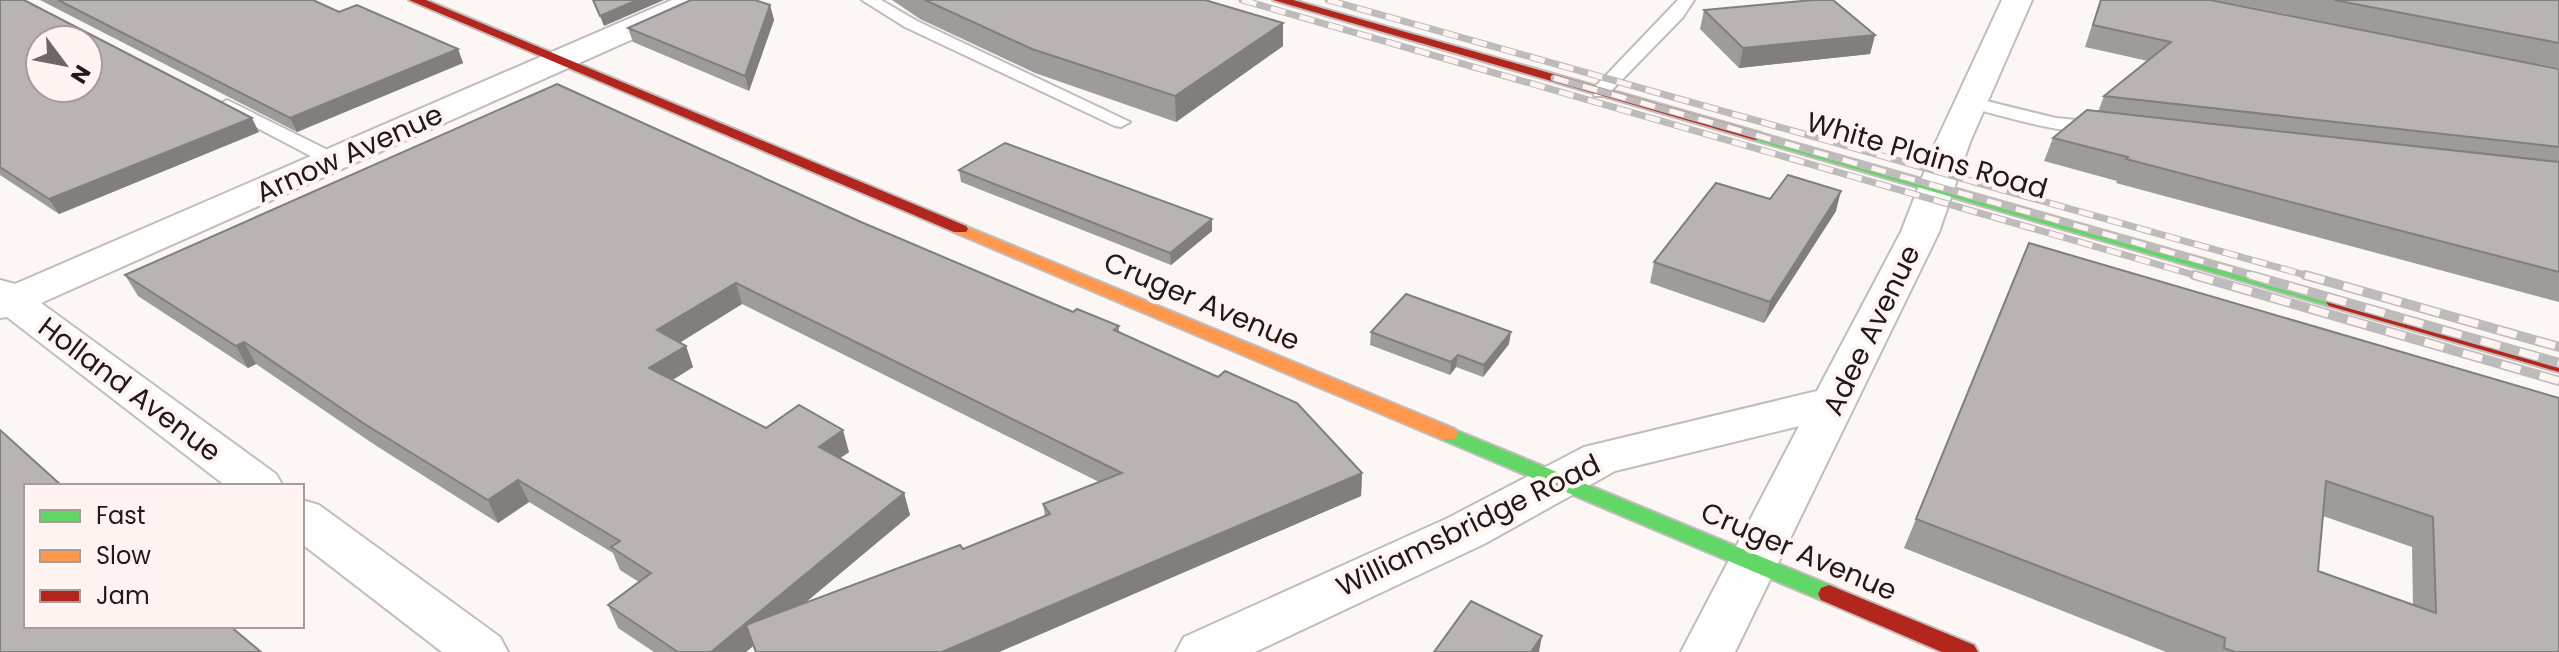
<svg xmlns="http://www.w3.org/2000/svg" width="2559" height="652" font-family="Poppins,sans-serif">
<rect width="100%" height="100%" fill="#fcf6f5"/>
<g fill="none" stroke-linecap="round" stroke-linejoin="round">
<defs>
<g id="lane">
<polygon points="862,0 881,0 917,21 1130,122 1121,127 1115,126 905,27"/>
<polygon points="1678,0 1694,0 1683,17 1606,96 1594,96 1594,88"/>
<path d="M1970 97 2056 118 2098 122 2107 127C2090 144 1989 112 1964 106V98Z"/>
<polygon points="227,100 340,156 342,160 340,164 326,164 221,109 218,105"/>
</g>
<g id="street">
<polygon points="672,0 712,0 707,6 41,303 276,474 283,486 226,486 7,317 0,318 0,280 15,284"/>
<polygon points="2002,0 2032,0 1970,142 1939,232 1735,652 1681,652 1799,426 1615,471 1484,544 1255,652 1176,652 1184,637 1448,518 1584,447 1817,391 1901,232 1936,142"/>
<polygon points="302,500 319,505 500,637 508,652 442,652 302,544"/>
</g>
<g id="fast">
<polygon points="1756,132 2341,298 2344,302 2341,306 2329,306 1751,139 1749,136"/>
<polygon points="1448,427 1837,588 1840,594 1837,600 1829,603 1821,600 1441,439 1438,434 1441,429"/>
</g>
<polygon id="slow" points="960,224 1455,429 1458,434 1455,439 1441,439 954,232 952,229 954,226"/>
<g id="jam">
<polygon points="409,0 426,0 966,226 968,229 966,232 954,232"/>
<polygon points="1273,0 1293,0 1761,133 1763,136 1756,140 1751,139"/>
<polygon points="2335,297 2559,360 2559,372 2329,306 2326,302 2329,298"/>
<polygon points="1829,585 1974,645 1978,652 1942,652 1821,600 1818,594 1821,588"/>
</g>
</defs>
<use href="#lane" stroke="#c2bcbb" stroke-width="4"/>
<use href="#street" stroke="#c2bcbb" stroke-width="4"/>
<use href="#fast" stroke="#c2bcbb" stroke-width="4"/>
<use href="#slow" stroke="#c2bcbb" stroke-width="4"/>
<use href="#jam" stroke="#c2bcbb" stroke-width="4"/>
<use href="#lane" fill="#fffefe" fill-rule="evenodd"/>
<use href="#street" fill="#fffefe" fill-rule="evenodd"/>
<use href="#fast" fill="#63d668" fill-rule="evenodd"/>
<use href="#slow" fill="#ff974d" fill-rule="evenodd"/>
<use href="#jam" fill="#b3261e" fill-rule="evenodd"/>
<defs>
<g id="rail-far1">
<polyline points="1242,0 2201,277"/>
<polyline points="1328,0 2312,277"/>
<polyline points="1554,78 2257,277"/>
</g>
<g id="rail">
<polyline points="2194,275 2559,381"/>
<polyline points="2250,275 2559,363"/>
<polyline points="2305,275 2559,347"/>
</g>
</defs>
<use href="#rail-far1" stroke="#bdbbbb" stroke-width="7"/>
<use href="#rail" stroke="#bdbbbb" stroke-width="10"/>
<use href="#rail-far1" stroke="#fff4f2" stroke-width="5" stroke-dasharray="15" stroke-linecap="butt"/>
<use href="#rail" stroke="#fff4f2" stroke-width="7" stroke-dasharray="20" stroke-linecap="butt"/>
</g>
<g fill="#9f9b9a" fill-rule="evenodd">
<polygon points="0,0 259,132 59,214 0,175"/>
<polygon points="40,0 313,0 339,12 458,49 463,63 297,132"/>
<polygon points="892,0 1205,0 1283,23 1283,46 1176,122 1035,73 920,19"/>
<polygon points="2100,0 2210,0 2559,69 2559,302 2116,183 2117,181 2044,161 2053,138 2098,112 2104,96 2148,61 2085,47"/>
<polygon points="2214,0 2559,0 2559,68"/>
<polygon points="770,5 774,20 749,91 633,42 628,28"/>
<polygon points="1704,10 1875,35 1870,54 1739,68 1700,29"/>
<polygon points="959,170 1212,219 1212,231 1171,265 961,182"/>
<polygon points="1770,199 1836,211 1764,323 1650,283 1654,262"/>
<path d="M861 222 1073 312 1119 326V333L1362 473 1361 496 999 652H755L753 646 746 652H654L618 628 608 605 639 582 620 570 613 553 529 502 498 523 375 445 256 364 248 368 138 296 125 275ZM742 304 1099 482 1043 504 1045 516 963 549 805 603 910 515 904 493 840 458 849 452 766 428 672 380 693 367 686 346 680 342Z"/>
<polygon points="1371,332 1509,344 1483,377 1456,367 1450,375 1370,345"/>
<path d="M2559 398V652H2166L1904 548 1916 519ZM2323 516 2412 547 2413 605 2318 571Z"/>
</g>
<g fill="#827e7d">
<polygon points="637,0 664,0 604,26 600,16"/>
<polygon points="770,5 774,20 749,91 745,76"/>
<polygon points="1283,23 1283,46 1176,122 1175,96"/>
<polygon points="1875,35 1870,54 1739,68 1743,48"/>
<polygon points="458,49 463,63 297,132 290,118"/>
<polygon points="252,118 259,132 59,214 49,199"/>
<polygon points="1841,191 1836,211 1764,323 1770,302"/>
<polygon points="1212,219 1212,231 1171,265 1170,253"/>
<polygon points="736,283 742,304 665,352 657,330"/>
<polygon points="1511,332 1509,344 1483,377 1484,365"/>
<polygon points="244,342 256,364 248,368 236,346"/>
<polygon points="686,346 693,367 657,390 649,368"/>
<polygon points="1458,355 1456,367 1450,375 1451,362"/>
<polygon points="843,430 849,452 825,469 819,447"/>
<polygon points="1362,473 1361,496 999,652 942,652"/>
<polygon points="518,480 529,502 498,523 488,500"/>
<polygon points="904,493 910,515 746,652 711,652"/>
<polygon points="1542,636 1539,652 1531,652"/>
</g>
<g fill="#b9b4b3" stroke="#827e7d" stroke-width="2" fill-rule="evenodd">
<path d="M0 0H24L252 118 49 199 0 167ZM40 40H88V88H40Z"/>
<polygon points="58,0 313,0 339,12 357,5 458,49 290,118"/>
<polygon points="593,0 637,0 600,16"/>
<polygon points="691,0 755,0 770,5 745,76 628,28"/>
<polygon points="925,0 1205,0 1283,23 1175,96 1032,49"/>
<polygon points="1813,0 1833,0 1875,35 1743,48 1704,10"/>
<polygon points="2101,0 2210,0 2559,69 2559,147 2104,96 2171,42 2093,25"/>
<polygon points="2334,0 2559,0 2559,43"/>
<polygon points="557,84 861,222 1073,312 1077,309 1119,326 1114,330 1218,377 1225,371 1297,403 1362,473 942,652 756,652 746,625 960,545 963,549 1050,514 1043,504 1122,473 736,283 657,330 686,346 649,368 766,428 799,405 843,430 819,447 904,493 711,652 678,652 608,605 651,573 611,547 620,541 518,480 488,500 363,423 244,342 236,346 125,275"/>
<polygon points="2087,110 2559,162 2559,272 2126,159 2128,157 2053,138"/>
<polygon points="1005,143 1212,219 1170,253 959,170"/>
<polygon points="1788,175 1841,191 1770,302 1654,262 1716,183 1770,199"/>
<path d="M2029 243 2559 398V652H2235L2224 648 2225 638 1916 519ZM2326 481 2433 517 2436 613 2318 571Z"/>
<polygon points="1406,294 1511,332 1484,365 1458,355 1451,362 1371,332"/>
<polygon points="0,430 62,486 26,486 26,626 230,626 261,652 0,652"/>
<polygon points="1471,601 1542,636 1531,652 1434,652"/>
</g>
<g text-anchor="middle" stroke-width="8" stroke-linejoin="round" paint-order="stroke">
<g font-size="28" fill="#201a19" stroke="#fff4f2">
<text transform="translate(349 153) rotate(-24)" y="10">Arnow Avenue</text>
<text transform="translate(1927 155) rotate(16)" y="10">White Plains Road</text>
<text transform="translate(1202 301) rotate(23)" y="10">Cruger Avenue</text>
<text transform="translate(1871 330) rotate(-64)" y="10">Adee Avenue</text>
<text transform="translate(130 389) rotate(37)" y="10">Holland Avenue</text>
<text transform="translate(1468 525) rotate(-26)" y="10">Williamsbridge Road</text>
<text transform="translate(1799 551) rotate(23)" y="10">Cruger Avenue</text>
</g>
</g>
<rect x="24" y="484" width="280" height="144" fill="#fff4f2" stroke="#a69d9b" stroke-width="2"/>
<rect x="40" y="510" width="40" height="12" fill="#63d668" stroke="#a69d9b" stroke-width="2"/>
<text x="96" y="524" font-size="24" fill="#201a19">Fast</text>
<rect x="40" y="550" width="40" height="12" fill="#ff974d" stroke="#a69d9b" stroke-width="2"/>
<text x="96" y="564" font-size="24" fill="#201a19">Slow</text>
<rect x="40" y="590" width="40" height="12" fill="#b3261e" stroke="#a69d9b" stroke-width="2"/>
<text x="96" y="604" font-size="24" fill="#201a19">Jam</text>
<g transform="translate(64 64) rotate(122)"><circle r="38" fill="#fff4f2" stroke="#a69d9b" stroke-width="2"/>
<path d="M0-6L14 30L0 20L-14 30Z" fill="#6d6766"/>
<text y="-12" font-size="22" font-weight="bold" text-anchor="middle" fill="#201a19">N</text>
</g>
</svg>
